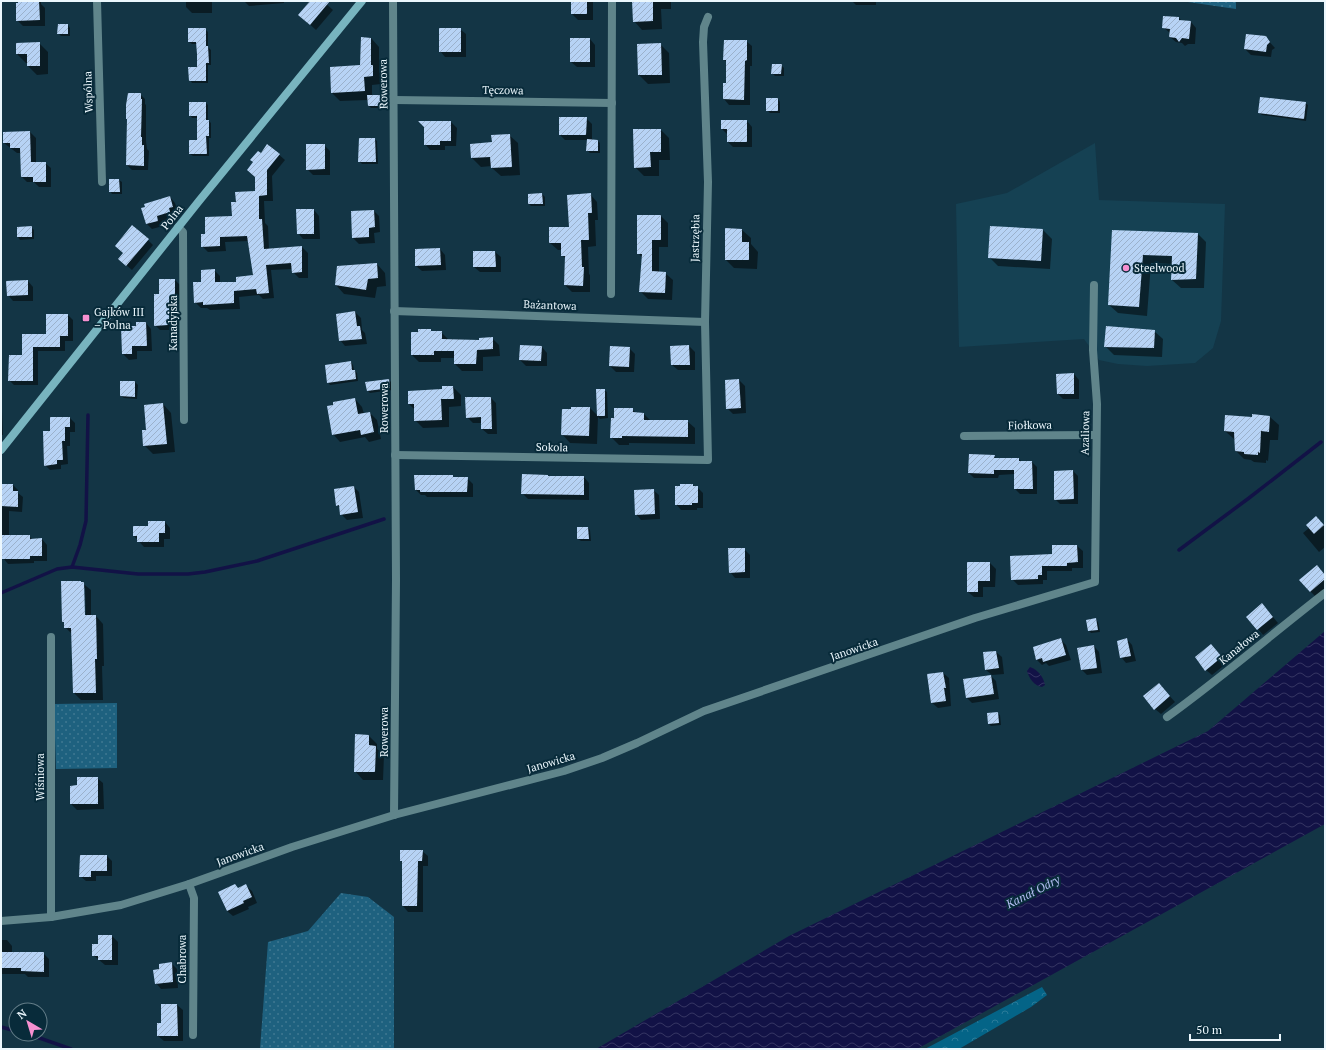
<svg xmlns="http://www.w3.org/2000/svg" width="1326" height="1050" font-family="'PT Serif',serif">
<defs>
<pattern id="grass-dots" width="8" height="8" patternUnits="userSpaceOnUse"><rect width="8" height="8" fill="#1e617f"/><path d="M2 2h.1M6 6h.1" fill="none" stroke="#3f7892" stroke-width="1.8" stroke-linecap="round"/></pattern>
<pattern id="forest-crowns" width="20" height="18" patternUnits="userSpaceOnUse"><rect width="20" height="18" fill="#046487"/><path d="M2 6a3 3 0 1 1 6 0M12 15a3 3 0 1 1 6 0" fill="none" stroke="#297b99"/></pattern>
<pattern id="water-waves" width="16" height="10" patternUnits="userSpaceOnUse"><rect width="16" height="10" fill="#121246"/><path d="M0 5q4-4 8 0t8 0" fill="none" stroke="#353562"/></pattern>
<pattern id="building-hatch" width="6" height="6" patternUnits="userSpaceOnUse"><rect width="6" height="6" fill="#b7d3f5"/><path d="M-1 1l2-2M0 6l6-6M5 7l2-2" fill="none" stroke="#9bb1cb"/></pattern>
</defs>
<rect width="100%" height="100%" fill="#133545"/>
<polygon fill="#154153" points="1095,143 1099,200 1225,204 1221,321 1213,348 1195,363 1147,366 1118,364 1099,360 1084,339 959,347 956,204 1007,193"/>
<g fill="url(#grass-dots)">
<polygon points="1181,1 1236,1 1236,9"/>
<polygon points="117,703 117,768 56,769 54,704"/>
<polygon points="341,893 368,897 394,917 394,1049 260,1049 268,942 308,931"/>
</g>
<polygon fill="url(#forest-crowns)" points="1042,987 1047,995 1031,1007 959,1049 925,1049"/>
<g fill="url(#water-waves)">
<polygon points="1325,631 1325,824 917,1049 596,1049 789,936 1208,731"/>
<path d="M1030 667C1038 670 1043 676 1045 685L1042 687C1034 686 1029 678 1027 671Z"/>
</g>
<g fill="#0007" fill-rule="evenodd">
<polygon points="19,1 41,1 41,4 45,8 45,26 23,26 17,20"/>
<polygon points="186,1 212,1 212,13 192,13 186,7"/>
<polygon points="244,1 284,1 284,3 249,6"/>
<polygon points="311,1 323,1 333,10 316,30 305,20"/>
<polygon points="572,1 593,1 593,20 578,20 572,14"/>
<polygon points="633,1 671,1 671,9 661,9 662,29 642,30 634,21"/>
<polygon points="852,1 876,1 876,5 856,5"/>
<polygon points="1179,18 1182,21 1191,22 1196,28 1195,44 1188,44 1185,46 1182,43 1176,42 1170,37 1170,33 1163,27"/>
<polygon points="68,25 70,28 70,36 61,36 58,33"/>
<polygon points="205,29 208,32 208,47 211,50 211,65 208,65 208,83 192,83 190,80 198,68 198,44 192,44 189,42"/>
<polygon points="460,29 466,34 466,57 445,57 440,51"/>
<polygon points="1265,37 1275,48 1272,50 1271,57 1251,55 1245,49"/>
<polygon points="371,38 379,47 379,72 381,74 381,84 372,85 372,96 382,96 385,99 385,108 371,108 369,106 368,100 340,101 332,93 331,68 361,66"/>
<polygon points="590,39 595,45 595,67 577,67 571,62"/>
<polygon points="746,41 752,46 752,66 750,66 750,105 729,105 724,99 727,84 727,62 724,60"/>
<polygon points="39,43 48,52 48,74 37,75 28,66 28,63 26,63 17,54 17,44"/>
<polygon points="660,44 669,53 670,83 648,84 639,75"/>
<polygon points="781,65 784,68 784,76 775,76 772,73"/>
<polygon points="140,94 145,99 145,104 146,105 146,141 147,149 149,151 148,170 132,170 127,165 128,120"/>
<polygon points="778,99 780,102 780,113 770,113 767,110"/>
<polygon points="206,103 208,105 208,120 211,123 211,138 209,138 209,156 193,156 190,154 198,141 198,118 192,118 190,115"/>
<polygon points="1305,103 1308,105 1306,121 1262,115 1259,112"/>
<polygon points="586,118 592,124 592,140 598,141 600,143 600,153 590,153 587,150 588,140 565,140 560,135"/>
<polygon points="747,121 752,127 752,147 733,147 728,142 728,135 722,129"/>
<polygon points="451,122 457,128 456,146 445,146 445,150 430,150 425,144 425,127"/>
<polygon points="661,130 669,138 670,160 659,160 659,176 644,176 635,167"/>
<polygon points="30,132 36,138 36,163 45,163 51,168 51,187 39,187 34,182 27,182 22,177 21,153 17,153 4,143 4,133"/>
<polygon points="509,135 518,143 520,175 501,176 492,168 492,166 481,167 472,158 493,143"/>
<polygon points="374,139 377,141 378,164 362,164 359,161"/>
<polygon points="268,145 285,160 272,176 273,201 264,201 265,223 268,226 269,249 302,247 308,253 308,278 299,278 293,272 293,269 271,270 274,298 263,299 259,295 239,297 240,309 210,310 207,308 201,308 195,302 202,283 214,270 220,276 220,283 238,283 254,276 249,241 225,242 226,251 208,252 202,246 206,235 233,217 237,203 256,192 256,178 248,170"/>
<polygon points="324,145 330,151 330,175 313,175 307,169"/>
<polygon points="119,180 122,182 122,194 112,194 110,191"/>
<polygon points="542,194 545,197 545,206 531,206 529,204"/>
<polygon points="590,194 597,202 598,220 595,220 596,246 588,247 589,274 590,275 590,292 572,292 565,285 566,259 562,255 562,250 558,250 550,243 570,228"/>
<polygon points="170,197 175,203 178,212 173,214 174,217 162,221 163,226 152,229 147,224"/>
<polygon points="314,210 319,216 320,239 303,239 298,233"/>
<polygon points="374,211 379,216 380,232 374,233 375,243 359,244 353,238"/>
<polygon points="661,216 668,223 668,247 659,247 659,272 665,273 673,280 672,300 648,299 640,291 643,258 638,253"/>
<polygon points="31,227 34,230 34,239 20,240 18,237 18,228"/>
<polygon points="991,227 1043,230 1052,239 1050,269 998,266 989,257"/>
<polygon points="726,229 742,230 751,238 751,244 758,252 757,269 734,268 726,260"/>
<polygon points="1113,231 1198,234 1206,242 1204,288 1181,288 1172,280 1172,264 1151,263 1147,316 1118,313 1109,305"/>
<polygon points="148,240 153,245 132,270 125,264 124,254 116,246"/>
<polygon points="440,249 445,255 446,270 422,271 416,266"/>
<polygon points="474,252 495,252 501,257 501,272 480,272 474,267"/>
<polygon points="377,264 385,273 386,286 377,287 375,298 344,294 336,285"/>
<polygon points="175,280 180,285 179,325 173,325 173,330 160,330 155,325 160,295"/>
<polygon points="28,281 33,287 33,301 13,301 8,295"/>
<polygon points="355,312 361,318 362,330 365,333 367,344 345,346 340,340"/>
<polygon points="68,315 73,320 73,341 65,341 65,351 38,351 38,385 14,385 9,380 23,356 23,335 47,335"/>
<polygon points="146,323 151,329 152,351 137,351 137,359 129,360 123,354 137,327"/>
<polygon points="430,330 433,332 441,332 448,339 480,341 492,338 499,345 500,356 483,357 483,371 462,371 455,364 455,358 441,358 441,362 419,362 412,355 419,333"/>
<polygon points="1154,331 1163,339 1162,357 1114,355 1105,346"/>
<polygon points="689,346 695,352 695,370 678,370 672,365"/>
<polygon points="542,347 547,353 547,366 526,366 520,360"/>
<polygon points="629,348 635,354 634,372 616,372 610,366"/>
<polygon points="351,362 353,365 354,370 357,373 358,381 330,385 328,382"/>
<polygon points="1074,374 1079,380 1079,399 1063,399 1058,394"/>
<polygon points="389,380 392,383 392,390 370,393 367,390"/>
<polygon points="739,380 745,386 746,413 733,414 727,408"/>
<polygon points="135,382 138,385 137,399 124,398 121,396"/>
<polygon points="453,387 461,395 461,406 449,407 449,427 423,428 415,420 415,410 409,404"/>
<polygon points="597,390 604,390 607,392 608,418 600,419 598,417 597,444 570,443 562,434 590,408 598,416"/>
<polygon points="491,398 496,403 497,434 488,434 482,429 482,423 473,423 467,417"/>
<polygon points="355,399 362,407 364,414 370,413 377,420 381,439 369,442 365,437 340,442 333,434"/>
<polygon points="163,404 171,413 175,452 153,454 144,445 147,431"/>
<polygon points="1,409 2,410 3,435 1,435"/>
<polygon points="632,409 636,413 644,414 651,421 687,421 695,428 695,444 629,443 629,445 619,445 611,437 615,419"/>
<polygon points="1253,416 1270,417 1279,425 1278,440 1270,440 1268,461 1266,460 1266,463 1254,462 1251,460 1244,459 1236,451 1236,440 1234,439 1225,431 1253,418"/>
<polygon points="70,418 75,423 75,432 70,432 70,446 67,446 68,464 61,465 61,469 50,470 45,465 51,432"/>
<polygon points="994,456 997,459 1019,459 1022,462 1032,462 1037,467 1037,494 1020,494 1015,489 1015,474 999,475 998,478 974,478 969,473"/>
<polygon points="1073,471 1078,476 1078,504 1060,504 1055,499"/>
<polygon points="452,476 454,478 467,478 473,484 473,497 427,497 425,495 421,495 416,490"/>
<polygon points="548,476 584,477 589,483 589,500 528,499 522,493"/>
<polygon points="1,485 13,485 18,490 18,493 23,497 22,512 9,511 9,536 29,536 33,540 42,539 47,545 47,561 34,561 34,563 8,564 3,558 3,548 1,548"/>
<polygon points="693,485 695,487 697,487 703,493 703,508 697,508 697,510 681,510 676,504"/>
<polygon points="354,487 359,492 363,518 347,520 341,514 341,508 337,505"/>
<polygon points="653,490 659,495 660,519 641,520 636,514"/>
<polygon points="1316,518 1325,527 1325,547 1319,552 1303,533 1309,528"/>
<polygon points="165,522 170,528 170,539 164,539 164,547 144,547 134,536 149,527"/>
<polygon points="588,528 590,530 591,541 581,541 578,539"/>
<polygon points="1053,546 1077,546 1083,551 1083,568 1072,568 1072,571 1047,571 1047,580 1043,580 1043,584 1018,585 1012,579 1053,555"/>
<polygon points="744,549 750,555 750,578 735,578 730,572"/>
<polygon points="990,563 996,569 995,587 983,587 983,597 974,597 968,592"/>
<polygon points="1325,575 1325,589 1316,597 1310,591"/>
<path d="M81 582 91 590V616H96L103 624 104 666H102L103 700H81L74 693 72 634 65 627V623L63 621ZM83 588H85L86 620H84Z"/>
<polygon points="1267,610 1278,623 1263,635 1258,629"/>
<polygon points="1095,619 1098,622 1100,632 1091,633 1089,631"/>
<polygon points="1127,639 1132,645 1136,661 1126,663 1121,657"/>
<polygon points="1061,640 1066,645 1071,660 1049,666 1046,663 1042,665 1037,660 1034,648"/>
<polygon points="1094,646 1099,652 1102,673 1087,675 1082,670"/>
<polygon points="1216,651 1227,663 1212,675 1206,670"/>
<polygon points="996,652 1002,657 1004,674 992,675 986,670"/>
<polygon points="943,673 949,678 951,706 938,708 932,703"/>
<polygon points="991,676 996,681 999,699 972,703 966,697"/>
<polygon points="1159,684 1175,702 1161,714 1155,709"/>
<polygon points="997,713 1000,715 1001,725 991,726 989,724"/>
<polygon points="369,736 377,744 377,749 384,755 383,780 363,780 355,771"/>
<polygon points="97,778 103,783 104,809 77,810 71,804 78,786"/>
<polygon points="422,851 428,856 428,866 423,866 423,912 408,912 403,906 403,862 401,861"/>
<polygon points="107,856 112,861 112,876 96,876 96,881 86,881 80,876"/>
<polygon points="235,885 239,889 246,886 252,891 257,903 248,907 249,909 233,916 227,911"/>
<polygon points="112,936 118,942 118,965 105,965 93,955"/>
<polygon points="1,940 7,940 12,946 12,953 43,953 49,959 49,977 28,977 25,974 1,974"/>
<polygon points="171,963 177,969 178,988 161,989 156,983 160,970"/>
<polygon points="162,1005 177,1005 183,1010 183,1041 164,1041 158,1036 162,1024"/>
</g>
<g fill="none" stroke-linecap="round" stroke-linejoin="round">
<g stroke="#121246" stroke-width="3.5">
<polyline points="1179,550 1249,498 1321,442"/>
<polyline points="72,567 80,545 86,521 88,415"/>
<polyline points="1,593 57,569 72,567 138,574 188,574 205,572 257,561 384,519"/>
<polyline points="1,1027 16,1031"/>
<polyline points="28,1034 71,1049"/>
</g>
</g>
<g fill="url(#building-hatch)">
<polygon points="18,1 39,1 40,20 16,21 16,3 18,3"/>
<polygon points="310,1 330,1 310,25 298,15"/>
<rect x="571" y="1" width="16" height="13"/>
<polygon points="632,1 653,1 653,21 633,22"/>
<polygon points="1163,16 1179,17 1179,20 1191,21 1189,39 1182,38 1179,42 1176,38 1169,37 1170,29 1162,28"/>
<polygon points="58,24 68,24 68,34 57,34"/>
<polygon points="188,28 206,28 206,46 208,46 209,63 206,63 206,81 189,81 188,67 197,67 197,54 196,42 188,42"/>
<rect x="439" y="28" width="22" height="24"/>
<polygon points="1246,34 1266,36 1270,42 1267,45 1266,52 1244,49"/>
<polygon points="361,37 371,38 371,65 373,65 373,76 364,77 365,91 331,93 330,67 360,65"/>
<rect x="570" y="38" width="20" height="24"/>
<polygon points="724,40 747,40 747,60 745,61 744,100 723,99 723,83 726,83 726,60 723,60"/>
<polygon points="40,42 40,66 27,66 27,54 16,54 16,43"/>
<polygon points="661,43 662,75 638,75 637,44"/>
<polygon points="772,64 782,64 781,74 771,74"/>
<polygon points="128,93 141,93 141,99 142,99 141,137 142,137 142,145 144,145 144,166 126,165 127,119 126,119 126,105"/>
<polygon points="367,95 383,95 383,106 368,106"/>
<polygon points="1260,97 1306,102 1304,119 1258,113"/>
<rect x="766" y="98" width="12" height="13"/>
<polygon points="189,102 206,102 206,120 209,120 209,136 206,136 207,154 189,154 189,140 197,140 197,116 189,116"/>
<polygon points="559,117 587,117 586,135 559,135"/>
<polygon points="721,120 747,120 747,142 727,142 727,129 721,129"/>
<polygon points="418,121 451,121 451,141 440,141 440,145 424,145 424,127"/>
<polygon points="633,129 661,129 661,152 650,152 651,167 634,168"/>
<polygon points="30,131 31,162 46,162 46,182 33,182 33,177 21,177 20,148 10,148 10,143 3,143 3,132"/>
<polygon points="510,134 512,167 491,168 490,157 471,158 470,144 492,142 491,135"/>
<polygon points="359,138 375,138 376,162 358,162"/>
<polygon points="587,139 598,140 598,151 586,151"/>
<polygon points="267,144 280,154 267,170 267,195 259,196 259,219 262,219 264,249 302,246 302,272 292,273 291,263 266,265 269,293 257,294 256,289 234,291 234,303 203,305 203,302 194,303 193,282 201,282 201,270 215,269 215,282 236,282 236,277 253,275 247,236 220,237 220,246 201,247 201,234 205,234 205,217 232,216 231,202 236,202 235,192 255,191 255,177 247,170 253,162 250,160 258,151 261,153"/>
<polygon points="306,144 325,144 325,169 306,170"/>
<polygon points="109,179 119,179 120,192 109,192"/>
<polygon points="542,193 543,204 528,204 528,194"/>
<polygon points="591,193 592,213 588,213 589,240 581,240 582,267 584,267 583,286 564,285 565,256 561,256 561,243 549,243 549,227 569,227 567,195"/>
<polygon points="170,196 173,207 169,208 170,212 157,216 158,221 146,224 141,208 145,207 144,204"/>
<polygon points="296,209 314,209 314,234 297,234"/>
<polygon points="374,210 375,227 369,228 369,237 352,238 351,211"/>
<polygon points="637,215 661,215 661,240 652,240 652,271 666,272 665,293 639,292 642,254 637,254"/>
<polygon points="132,225 149,239 126,266 118,259 123,253 115,246"/>
<polygon points="32,226 32,237 17,237 17,227"/>
<polygon points="990,226 1043,229 1041,261 988,258"/>
<polygon points="725,228 742,229 742,242 749,242 749,260 725,260"/>
<polygon points="1112,230 1198,233 1196,279 1171,280 1172,256 1143,255 1139,307 1108,305"/>
<polygon points="440,248 441,265 415,266 415,249"/>
<polygon points="473,251 495,251 496,267 473,267"/>
<polygon points="377,263 378,278 368,279 366,290 335,285 337,266"/>
<polygon points="159,279 175,279 175,321 168,321 168,325 154,326 154,294 159,294"/>
<polygon points="28,280 28,295 7,296 6,281"/>
<polygon points="355,311 357,326 360,326 362,339 339,341 336,314"/>
<polygon points="46,314 68,314 68,336 60,336 60,347 33,347 33,381 8,381 9,355 22,355 22,334 46,334"/>
<polygon points="136,322 146,322 147,346 132,346 132,354 122,354 121,326 136,326"/>
<polygon points="1106,326 1155,330 1154,348 1104,347"/>
<polygon points="418,329 431,329 431,331 442,331 442,339 479,340 479,338 493,337 493,349 477,350 476,364 454,364 454,351 434,351 434,355 411,355 411,332 418,332"/>
<polygon points="520,345 542,346 541,361 519,360"/>
<polygon points="689,345 690,365 671,365 670,346"/>
<polygon points="610,346 630,347 629,367 609,366"/>
<polygon points="351,361 352,370 355,370 356,379 327,383 325,365"/>
<polygon points="1074,373 1074,394 1057,394 1056,374"/>
<polygon points="389,379 390,388 367,391 365,382"/>
<polygon points="739,379 741,408 726,409 725,380"/>
<polygon points="120,381 135,381 135,397 120,396"/>
<polygon points="442,386 453,386 454,399 441,399 442,420 414,421 414,404 408,404 408,391 442,389"/>
<polygon points="596,389 605,389 605,416 597,416"/>
<polygon points="465,397 491,397 492,429 481,429 481,417 466,418"/>
<polygon points="355,398 358,414 370,412 374,432 361,435 360,430 332,435 327,406 333,405 333,402"/>
<polygon points="163,403 167,444 143,446 142,430 146,430 144,405"/>
<polygon points="571,407 590,407 589,436 561,435 562,409 571,409"/>
<polygon points="614,408 633,408 633,412 644,413 644,420 688,420 688,437 622,436 622,438 610,438 611,418 614,418"/>
<polygon points="1252,414 1270,416 1269,432 1261,431 1260,453 1258,452 1258,455 1244,454 1244,452 1235,451 1234,432 1224,431 1225,415 1252,417"/>
<polygon points="50,417 70,417 70,427 65,427 65,441 62,441 63,460 57,460 57,464 44,466 43,431 50,431"/>
<polygon points="969,454 995,455 994,458 1019,458 1019,461 1032,461 1033,489 1014,489 1014,470 994,470 994,474 968,473"/>
<polygon points="1073,470 1074,499 1054,500 1054,471"/>
<polygon points="522,474 548,475 548,476 584,476 584,495 521,494"/>
<polygon points="414,475 453,475 453,477 468,477 467,492 420,492 420,490 415,490"/>
<polygon points="1,484 13,484 13,491 18,491 18,507 1,506"/>
<polygon points="680,484 693,484 693,486 698,486 698,503 692,503 692,505 675,505 675,486 680,486"/>
<polygon points="354,486 358,512 340,515 339,505 336,506 334,489"/>
<polygon points="654,489 655,514 635,515 634,490"/>
<polygon points="1316,516 1324,525 1314,534 1306,525"/>
<polygon points="148,521 165,521 165,533 159,533 159,542 137,542 137,536 133,536 133,526 148,526"/>
<polygon points="577,527 588,527 589,539 577,539"/>
<polygon points="2,535 30,535 30,539 42,538 42,556 30,556 30,559 2,559"/>
<polygon points="1052,545 1077,545 1078,562 1067,563 1067,566 1042,566 1042,575 1038,575 1038,579 1011,580 1010,556 1052,554"/>
<polygon points="728,548 745,548 745,572 729,573"/>
<polygon points="967,562 990,562 990,581 978,581 978,592 967,592"/>
<polygon points="1317,565 1325,575 1325,579 1310,592 1299,580"/>
<polygon points="61,581 81,581 81,582 84,582 85,615 96,615 97,659 95,659 96,693 73,693 71,628 64,628 64,622 62,622"/>
<polygon points="1262,603 1273,617 1257,630 1246,617"/>
<polygon points="1096,618 1098,630 1088,631 1086,620"/>
<polygon points="1061,638 1066,655 1043,662 1042,658 1036,660 1033,647"/>
<polygon points="1127,638 1131,656 1120,658 1117,641"/>
<polygon points="1211,644 1222,657 1205,671 1195,657"/>
<polygon points="1094,645 1097,668 1081,670 1077,648"/>
<polygon points="996,651 999,668 985,670 983,652"/>
<polygon points="943,672 946,688 944,688 946,701 931,703 927,674"/>
<polygon points="991,675 994,694 966,698 963,679"/>
<polygon points="1159,683 1170,696 1154,710 1143,696"/>
<polygon points="998,712 999,723 988,724 987,713"/>
<polygon points="355,734 369,735 369,745 376,746 375,772 354,772"/>
<polygon points="77,777 98,777 98,804 70,804 70,786 77,785"/>
<polygon points="400,850 423,850 422,861 418,861 417,906 402,906 402,861 400,861"/>
<polygon points="80,855 107,855 107,871 91,871 91,877 79,877"/>
<polygon points="235,884 238,888 246,884 252,897 243,901 244,903 227,911 218,892"/>
<polygon points="98,935 112,935 112,960 98,960 98,956 92,956 92,944 98,944"/>
<polygon points="1,952 44,952 44,972 21,971 21,968 1,968"/>
<polygon points="172,962 173,982 155,984 153,970 159,969 159,964"/>
<polygon points="161,1004 177,1004 178,1036 157,1036 157,1023 161,1023"/>
</g>
<g fill="none" stroke-linecap="round" stroke-linejoin="round">
<g stroke="#60858b" stroke-width="8">
<polyline points="97,1 102,182"/>
<polyline points="393,1 396,580 394,815"/>
<polyline points="394,100 612,103"/>
<polyline points="178,227 183,232 184,420"/>
<polyline points="611,294 612,1"/>
<polyline points="394,311 705,322"/>
<polyline points="964,436 1096,435"/>
<polyline points="395,455 708,460 705,322 708,182 703,42 704,27 708,17"/>
<path d="M1167 717C1221 678 1272 634 1325 593"/>
<polyline points="189,884 194,898 193,1035"/>
<polyline points="51,917 51,637"/>
<polyline points="1,921 51,917 121,905 189,884 292,847 394,815 564,771 602,758 637,743 704,711 975,618 1095,582 1097,404 1093,350 1094,285"/>
</g>
<polyline stroke="#78b4bf" stroke-width="8" points="1,450 199,201 362,1"/>
</g>
<g fill="#f690d0" stroke="#082b3a" stroke-width="1.5">
<circle cx="1126" cy="268" r="4"/>
<rect x="82" y="314" width="8" height="8" rx="2"/>
</g>
<g text-anchor="middle" stroke-width="4" stroke-linejoin="round" paint-order="stroke">
<g font-size="11" fill="#ebf7fd" stroke="#082b3a">
<text transform="translate(383 84) rotate(-91)" y="4">Rowerowa</text>
<text transform="translate(503 90) rotate(1)" y="4">Tęczowa</text>
<text transform="translate(88 92) rotate(-92)" y="4">Wspólna</text>
<text transform="translate(172 217) rotate(-52)" y="4">Polna</text>
<text transform="translate(695 238) rotate(-89)" y="4">Jastrzębia</text>
<text transform="translate(550 305) rotate(2)" y="4">Bażantowa</text>
<text transform="translate(173 323) rotate(-90)" y="4">Kanadyjska</text>
<text transform="translate(384 408) rotate(-90)" y="4">Rowerowa</text>
<text transform="translate(1030 425) rotate(-1)" y="4">Fiołkowa</text>
<text transform="translate(1085 433) rotate(-89)" y="4">Azaliowa</text>
<text transform="translate(552 447) rotate(1)" y="4">Sokola</text>
<text transform="translate(1239 647) rotate(-39)" y="4">Kanałowa</text>
<text transform="translate(854 649) rotate(-19)" y="4">Janowicka</text>
<text transform="translate(384 732) rotate(-90)" y="4">Rowerowa</text>
<text transform="translate(551 762) rotate(-16)" y="4">Janowicka</text>
<text transform="translate(40 777) rotate(-90)" y="4">Wiśniowa</text>
<text transform="translate(240 854) rotate(-20)" y="4">Janowicka</text>
<text transform="translate(182 959) rotate(-90)" y="4">Chabrowa</text>
</g>
<g font-size="11" fill="#ebf7fd" stroke="#082b3a" text-anchor="start">
<text x="1134" y="272">Steelwood</text>
<text x="94" y="316">Gajków III<tspan x="94" dy="13">– Polna</tspan></text>
</g>
<g font-size="12" font-style="italic" fill="#b3bdf2" stroke="#082b3a">
<text transform="translate(1033 892) rotate(-27)" y="4">Kanał Odry</text>
</g>
</g>
<rect width="1326" height="1050" fill="none" stroke="#ebf7fd" stroke-width="4"/>
<g transform="translate(28 1022) rotate(322)"><circle r="19" fill="#082b3a" stroke="#637d88"/>
<path d="M0-3L7 15L0 10L-7 15Z" fill="#f690d0"/>
<text y="-6" font-size="11" font-weight="bold" text-anchor="middle" fill="#ebf7fd">N</text>
</g>
<path d="M1190 1034v6h90v-6" fill="none" stroke="#ebf7fd" stroke-width="2"/>
<text x="1196" y="1034" font-size="12" fill="#ebf7fd" stroke="#082b3a" stroke-width="3" paint-order="stroke">50 m</text>
</svg>
